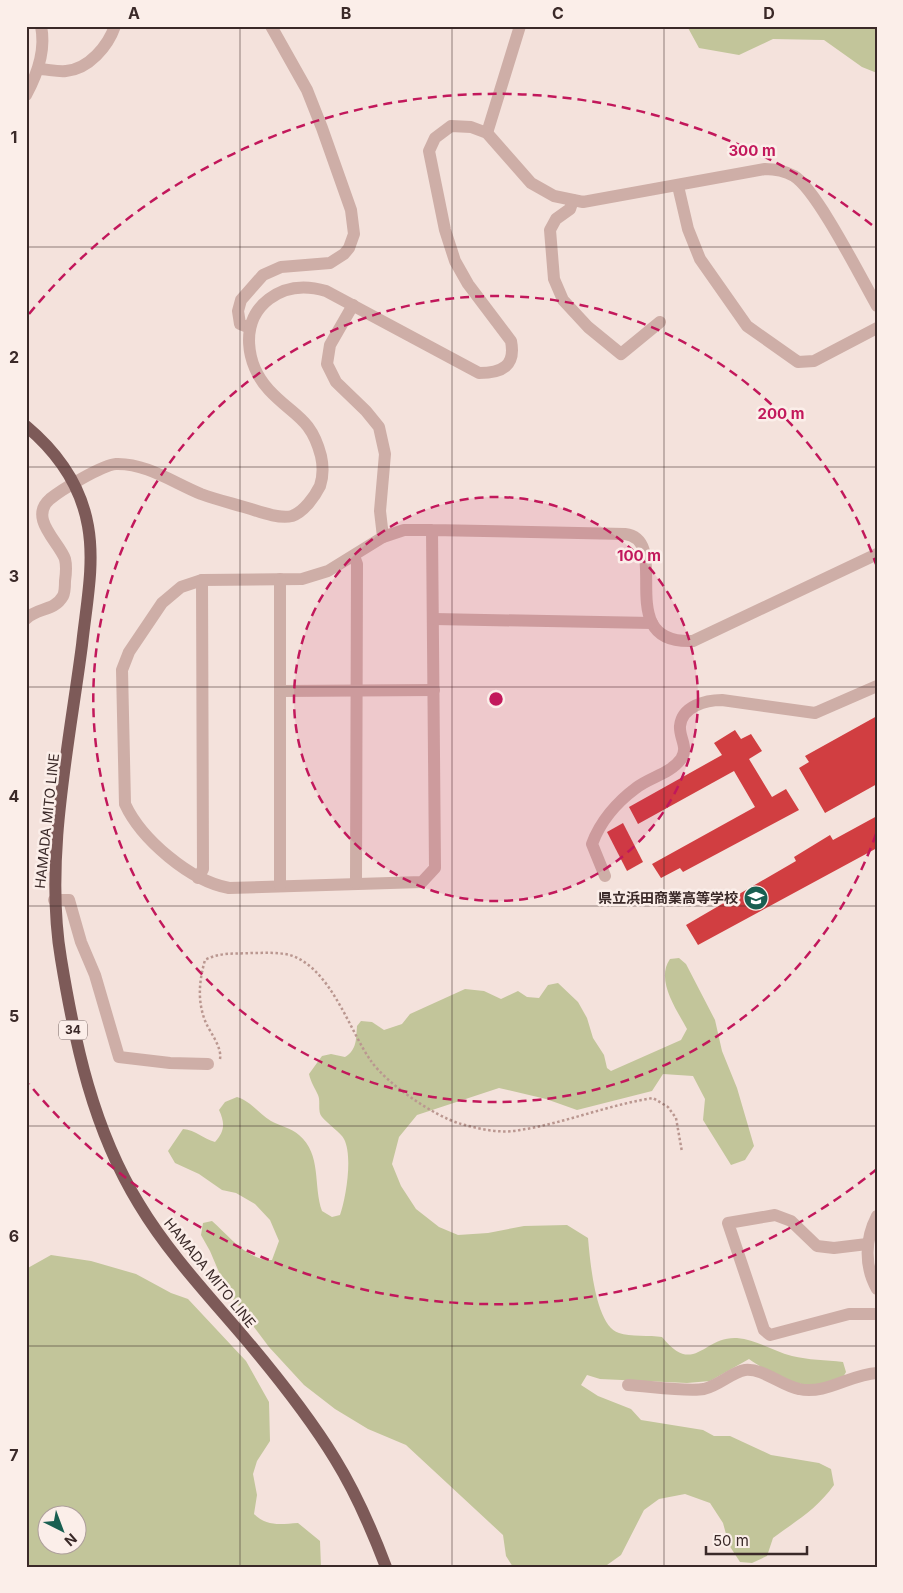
<svg xmlns="http://www.w3.org/2000/svg" width="903" height="1593" font-family="Inter,'Noto Sans JP',sans-serif">
<rect width="100%" height="100%" fill="#f4e2dc"/>
<g fill="#c2c59a" fill-rule="evenodd">
<polygon points="687,26 877,26 877,73 862,67 824,40 773,39 739,55 699,48"/>
<path d="M679 958 686 964 715 1020 722 1051 737 1088 754 1146 745 1160 731 1165 703 1120 705 1099 693 1076 663 1074 652 1091 577 1110 546 1099 499 1088 417 1115 399 1137 392 1164 401 1186 416 1209 439 1227 458 1235 488 1233 524 1226 567 1225 588 1238C590 1259 595 1326 619 1333 630 1337 650 1335 662 1337 694 1377 703 1336 737 1338 757 1340 773 1351 792 1356 808 1360 826 1360 843 1362L846 1372C830 1405 770 1374 749 1359L710 1381 687 1383 600 1379 587 1375 581 1385 598 1396 631 1409 641 1420 703 1430 714 1436H730L771 1455 819 1463 831 1469 834 1485C817 1509 796 1521 773 1538L767 1556 752 1563 740 1562 729 1545 723 1523 710 1503 685 1494 659 1499 644 1510 621 1555 607 1565 513 1567 506 1556 503 1535 406 1445 368 1429 335 1409 304 1385 269 1347 227 1291 210 1251 201 1235 203 1223 212 1221C229 1236 248 1261 272 1260L279 1241 270 1220 255 1204 236 1193 222 1190 199 1174 175 1163 168 1151 183 1129C196 1130 203 1139 215 1142 225 1131 225 1123 219 1110L225 1102 237 1097C252 1102 258 1113 271 1121 280 1126 291 1128 299 1135 322 1154 313 1186 322 1211L332 1217 340 1215C346 1198 353 1156 344 1139 341 1133 328 1124 322 1117 317 1111 321 1102 318 1095 315 1088 311 1083 309 1074L322 1056 331 1054 345 1057C357 1050 356 1039 357 1026L361 1021 372 1022 384 1030 402 1024 410 1014 465 989 484 991 501 999 518 991 527 997 539 998 548 985 558 983 578 1002 587 1018 593 1038 604 1055 607 1068 611 1071 681 1040 687 1029C677 1010 655 980 670 959Z"/>
<path d="M51 1255 91 1261 136 1274 171 1293 188 1299 246 1361 269 1402 270 1441 257 1461 253 1474 257 1495 254 1514C267 1527 281 1524 298 1523L320 1541 321 1567H26V1269ZM48 1516H78V1546H48Z"/>
</g>
<g fill="#d13e41">
<polygon points="877,716 877,784 825,813 799,768 809,762 805,756"/>
<polygon points="735,730 741,739 751,734 762,751 749,759 772,797 786,789 799,810 683,872 680,868 661,878 652,864 755,807 734,771 638,824 629,807 722,755 714,743"/>
<polygon points="877,816 877,848 698,945 686,925 796,861 794,857 830,835 833,840"/>
<polygon points="623,823 643,862 627,871 607,832"/>
</g>
<g fill="none" stroke-linecap="round" stroke-linejoin="round">
<path stroke="#ba9790" stroke-width="2.5" stroke-dasharray="2.5 2.5" stroke-linecap="butt" d="M220 1059C222 1047 211 1034 206 1023 197 1002 199 981 205 960 219 952 236 954 252 953 265 953 278 952 290 955 331 968 349 1030 371 1061 387 1084 434 1116 461 1124 480 1129 500 1134 520 1130 565 1123 608 1105 653 1098L668 1107 676 1118 682 1152"/>
<g stroke="#ceaea7" stroke-width="12">
<path d="M38 69C47 69 57 72 66 71 89 69 108 46 115 26"/>
<path d="M26 95C37 75 46 50 41 26"/>
<polyline points="487,133 520,26"/>
<polyline points="678,186 688,229 700,259 747,326 798,362 814,361 877,328"/>
<polyline points="573,200 570,209 556,219 550,230 554,279 563,300 588,327 621,354 660,322"/>
<polyline points="353,305 330,345 327,364 336,382 366,411 379,427 385,454 380,511 383,537"/>
<polyline points="250,328 240,324 238,311 241,300 263,275 281,267 330,263 344,254 349,248 354,234 351,210 322,128 307,90 271,26"/>
<path d="M432 530 435 868 422 882 229 888C190 881 141 839 125 804L122 670 129 652 162 603 181 587 202 580 302 579 328 571 383 537 404 530H432L625 534C674 540 610 645 693 641L877 554"/>
<polyline points="354,556 357,564 356,883"/>
<polyline points="280,579 280,886"/>
<path d="M26 619C37 607 54 612 63 596 65 592 65 586 65 581 66 574 67 567 65 559 59 542 28 518 50 499 61 490 102 465 116 464 146 463 174 483 201 494 217 500 235 504 251 509 263 513 280 519 292 516 304 512 315 496 320 486 323 477 323 465 321 456 311 417 293 416 269 390 246 365 239 322 269 299 286 286 306 285 326 291L479 373C502 373 516 366 511 341L468 284 455 261 445 230 429 151 435 138 451 126 471 127 487 133 531 183 554 196 583 202 765 169C775 169 785 171 794 176 817 190 861 278 877 306"/>
<polyline points="434,619 652,623"/>
<polyline points="281,691 434,690"/>
<path d="M605 876 592 844C600 822 617 802 636 788 650 777 670 774 681 759 689 747 679 738 680 726 682 706 706 700 722 700L815 713 877 686"/>
<polyline points="198,878 203,869 202,580"/>
<polyline points="54,900 69,900 81,942 95,975 119,1057 170,1063 208,1064"/>
<path d="M877 1216C865 1239 864 1266 877 1289"/>
<polyline points="867,1244 834,1248 817,1246 791,1221 775,1215 728,1223 764,1330 770,1335 849,1314 877,1314"/>
<path d="M628 1385C648 1386 686 1392 704 1389 720 1385 732 1372 745 1370 763 1368 782 1386 799 1389 826 1395 851 1374 877 1373"/>
</g>
<path stroke="#7d5a58" stroke-width="12" d="M26 426C57 452 81 486 88 526 95 565 86 606 82 645 69 746 44 859 61 959 75 1044 93 1129 139 1204 169 1254 210 1297 248 1342 279 1379 310 1418 335 1459 356 1493 372 1530 386 1567"/>
</g>
<path fill="none" stroke="#3a2928" stroke-width="1" stroke-opacity="0.55" d="M240 26V1567M452 26V1567M664 26V1567M26 247H877M26 467H877M26 687H877M26 906H877M26 1126H877M26 1346H877"/>
<circle cx="496" cy="699" r="202" fill="#c2185b" fill-opacity=".12"/>
<g fill="none" stroke="#c2185b" stroke-width="2.5" stroke-dasharray="9 6">
<circle cx="496" cy="699" r="202"/>
<path d="M876 834A403 403 0 1 1 876 564"/>
<path d="M877 1169A605 605 0 0 1 29 1084M29 314A605 605 0 0 1 877 229"/>
</g>
<defs>
<symbol id="school-disc" viewBox="-11 -11 22 22"><circle r="9.5" fill="#195f51" stroke="#fbeee9"/><path d="M0-5L7-2L0 1L-7-2ZM-4 1L0 2.5L4 1V4Q0 6-4 4Z" fill="#fff"/></symbol>
</defs>
<g fill-rule="evenodd">
<use href="#school-disc" x="742" y="884" width="28" height="28"/>
</g>
<g text-anchor="middle" stroke-width="5" stroke-linejoin="round" paint-order="stroke">
<rect fill="#fbeee9" stroke="#746462" stroke-width="1" x="59" y="1020.5" width="28" height="19" rx="4"/>
<g font-size="12" font-weight="bold" fill="#3a2928">
<text x="73" y="1034">34</text>
</g>
<g font-size="14" fill="#3a2928" stroke="#fbeee9">
<text transform="translate(47 821) rotate(-84)" y="5">HAMADA MITO LINE</text>
<text transform="translate(210 1273) rotate(51)" y="5">HAMADA MITO LINE</text>
</g>
<g font-size="14" font-weight="bold" fill="#3a2928" stroke="#fbeee9" text-anchor="end">
<text x="738" y="903">県立浜田商業高等学校</text>
</g>
</g>
<circle cx="496" cy="699" r="8" fill="#c2185b" stroke="#fbeee9" stroke-width="2.5"/>
<g font-size="15" text-anchor="middle" font-weight="bold" fill="#c2185b" stroke="#fbeee9" stroke-width="5" stroke-linejoin="round" paint-order="stroke">
<text x="752" y="156">300 m</text>
<text x="781" y="419">200 m</text>
<text x="639" y="561">100 m</text>
</g>
<rect width="903" height="1593" fill="none" stroke="#fbeee9" stroke-width="55"/>
<g transform="translate(62 1530) rotate(138)"><circle r="24" fill="#fbeee9" stroke="#ae9f9c"/>
<path d="M0-4L9 19L0 12L-9 19Z" fill="#195f51"/>
<text y="-8" font-size="14" font-weight="bold" text-anchor="middle" fill="#3a2928">N</text>
</g>
<path d="M706 1546v8h101v-8" fill="none" stroke="#3a2928" stroke-width="2.5"/>
<text x="713" y="1546" font-size="15" fill="#3a2928" stroke="#fbeee9" stroke-width="4" paint-order="stroke">50 m</text>
<rect x="28" y="28" width="848" height="1538" fill="none" stroke="#3a2928" stroke-width="2"/>
<g font-size="16" text-anchor="middle" font-weight="bold" fill="#3a2928">
<text x="134" y="19">A</text>
<text x="346" y="19">B</text>
<text x="558" y="19">C</text>
<text x="769" y="19">D</text>
<text x="14" y="143">1</text>
<text x="14" y="363">2</text>
<text x="14" y="582">3</text>
<text x="14" y="802">4</text>
<text x="14" y="1022">5</text>
<text x="14" y="1242">6</text>
<text x="14" y="1461">7</text>
</g>
</svg>
